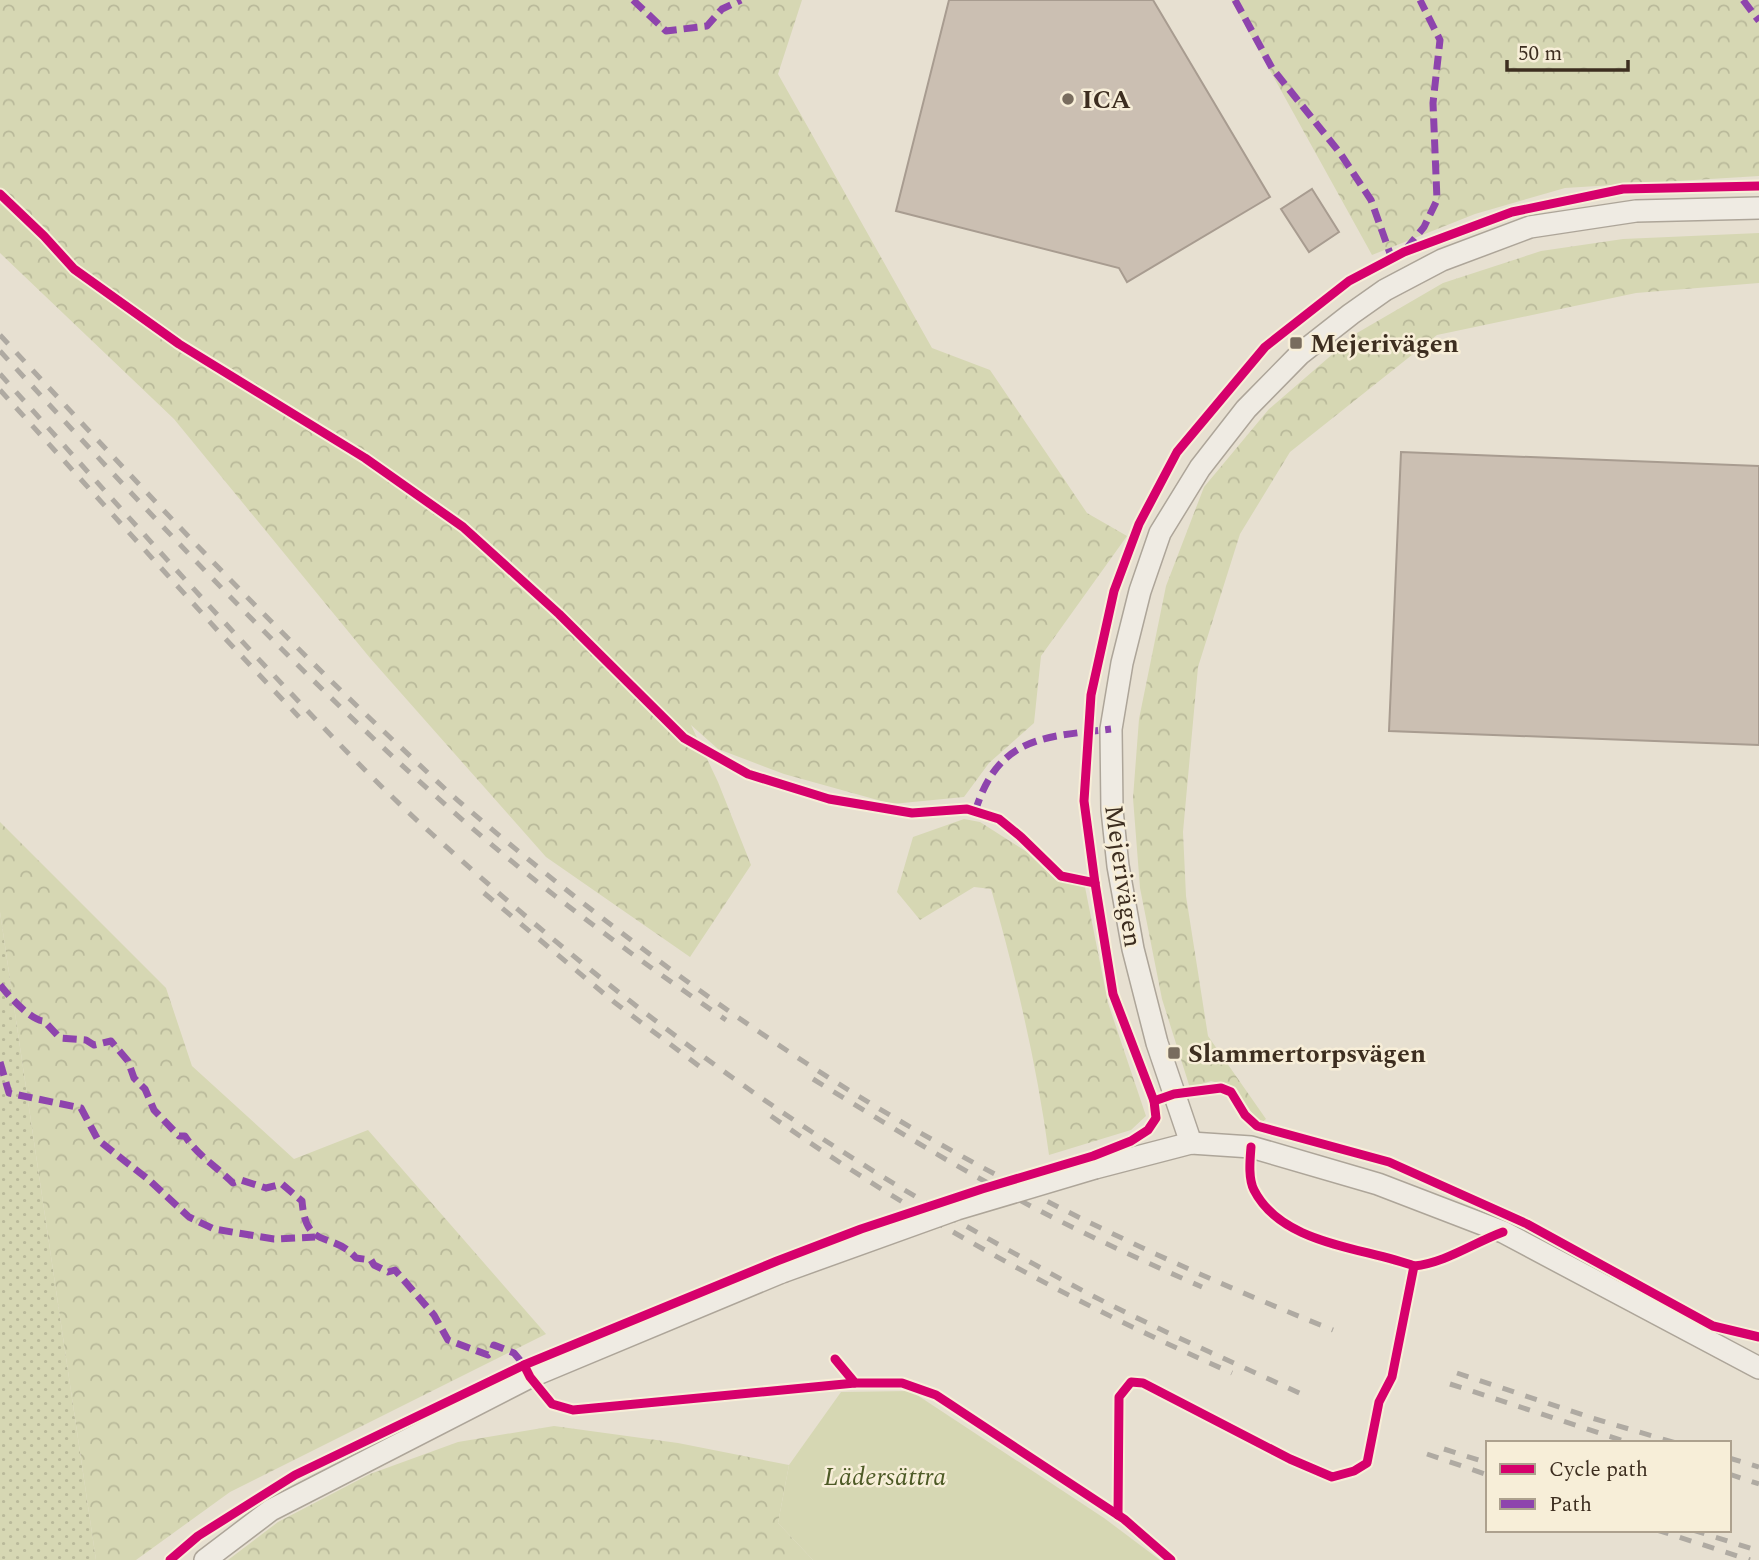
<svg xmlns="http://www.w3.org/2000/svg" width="1759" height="1560" font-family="Spectral,serif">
<defs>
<pattern id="grass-dots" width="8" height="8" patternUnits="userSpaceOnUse" patternTransform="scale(1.75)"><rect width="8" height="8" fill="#d6d7b3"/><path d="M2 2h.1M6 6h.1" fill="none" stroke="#b9b99a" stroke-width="1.8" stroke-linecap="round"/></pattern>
<pattern id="forest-crowns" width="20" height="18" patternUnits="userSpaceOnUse" patternTransform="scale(1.75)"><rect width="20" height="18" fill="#d6d7b3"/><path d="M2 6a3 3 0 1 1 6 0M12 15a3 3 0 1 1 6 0" fill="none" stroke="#b9b99a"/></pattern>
</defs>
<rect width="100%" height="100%" fill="#e7e0d1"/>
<polygon fill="url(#grass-dots)" points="0,912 96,1560 0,1560"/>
<g fill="url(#forest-crowns)">
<polygon points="0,0 802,0 778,74 932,348 990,370 1087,513 1127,536 1041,656 1034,723 989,763 964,797 892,804 784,774 718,749 691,725 718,782 751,865 690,957 546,857 370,658 174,419 0,253"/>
<polygon points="1231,0 1759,0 1759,176 1565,188 1475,214 1372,255"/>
<polygon points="1759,233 1759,283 1636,293 1437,335 1290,452 1240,534 1198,667 1183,832 1186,896 1208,1036 1266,1119 1260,1124 1233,1087 1211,1081 1190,1088 1162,999 1140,888 1133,798 1139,719 1166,586 1204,487 1269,409 1357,333 1443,283 1541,251 1623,239"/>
<path d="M964 819 980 822 1027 852 1052 876 1085 887 1108 1003 1146 1116 1131 1130 1049 1155C1037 1065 1016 976 991 889L974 887 920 920 897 892 913 837Z"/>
<polygon points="0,822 166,988 192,1066 294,1159 368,1130 546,1334 230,1492 136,1560 96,1560 0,912"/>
<polygon points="554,1426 678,1443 789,1465 778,1523 813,1560 228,1560 278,1522 370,1474 458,1442"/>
</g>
<polygon fill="#d6d7b3" points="911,1391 1104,1518 1160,1560 813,1560 778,1523 789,1465 841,1392"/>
<g fill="#cbbfb2" stroke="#a89c90" stroke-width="2">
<polygon points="949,0 1153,0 1270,197 1127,282 1119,268 896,211"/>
<polygon points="1312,189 1339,232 1309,252 1281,209"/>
<polygon points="1401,452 1759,466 1759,745 1389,731"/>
</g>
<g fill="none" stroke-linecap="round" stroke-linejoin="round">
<defs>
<g id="minor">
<polyline points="1191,1143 1157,1043 1133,949 1118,866 1112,810 1111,729 1122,663 1140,591 1160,533 1200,468 1246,409 1300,354 1351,314 1385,290 1442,260 1530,227 1636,211 1759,208"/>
<polyline points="1095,1168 1191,1143 1251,1147 1378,1184 1503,1232 1759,1368"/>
<polyline points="205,1560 271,1510 530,1377 782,1272"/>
</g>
</defs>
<use href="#minor" stroke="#ada599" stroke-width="24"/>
<use href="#minor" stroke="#efebe3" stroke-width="21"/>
<g stroke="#afaaa2" stroke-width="5" stroke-dasharray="12 12" stroke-linecap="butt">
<path d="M0 335C128 473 256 612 394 741 417 762 439 784 462 804 571 897 686 985 806 1063 971 1170 1150 1257 1333 1330"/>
<path d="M0 351C144 508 290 666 449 808 536 885 631 955 726 1020"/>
<path d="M0 374C88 472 176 571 266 667 320 724 374 782 432 834 528 921 628 1003 733 1078 831 1148 935 1210 1041 1268 1126 1316 1217 1355 1306 1396"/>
<polyline points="0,390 219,632 299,717"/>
<polyline points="484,893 614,1002 699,1066"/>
<path d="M813 1079C875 1117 937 1156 1001 1190 1066 1226 1134 1257 1202 1287"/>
<path d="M771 1116C915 1217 1071 1302 1232 1373"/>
<polyline points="1457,1373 1592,1418 1676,1443"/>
<polyline points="1450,1384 1630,1443"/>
<polyline points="1444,1449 1488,1463"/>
<polyline points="1427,1454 1488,1475"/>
<polyline points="1729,1458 1759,1467"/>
<polyline points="1729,1474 1759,1484"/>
<polyline points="1657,1530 1750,1560"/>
<polyline points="1693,1530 1759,1551"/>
</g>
<defs>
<polyline id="minor-bridge" points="782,1272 957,1209 1095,1168"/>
</defs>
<use href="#minor-bridge" stroke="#ada599" stroke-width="24" stroke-linecap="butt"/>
<use href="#minor-bridge" stroke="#efebe3" stroke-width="21"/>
<g stroke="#8e44ad" stroke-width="7" stroke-dasharray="14 7" stroke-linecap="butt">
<polyline points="633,0 666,31 707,26 722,9 741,0"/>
<polyline points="1235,0 1272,68 1340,153 1371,200 1392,259"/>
<polyline points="1743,0 1759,21"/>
<polyline points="1406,249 1424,227 1437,200 1433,103 1440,40 1420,0"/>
<path d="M975 812C998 736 1044 737 1111 729"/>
<path d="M0 985C8 995 31 1021 44 1021L60 1038 86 1040 94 1045 111 1041 128 1061 134 1078 145 1089 154 1110 179 1136H185C197 1155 217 1167 233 1183L241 1180 266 1188 282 1184 302 1201C306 1252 332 1230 356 1258L371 1260 374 1265 388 1272 395 1270 434 1315 448 1340 488 1355 491 1353 494 1345 514 1353 524 1365"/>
<polyline points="0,1062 9,1093 81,1108 98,1140 149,1180 189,1217 214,1229 274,1239 315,1237"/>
</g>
<defs>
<g id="cycleway">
<polyline points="0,194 44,236 74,269 179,344 365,458 463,527 559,614 684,738 748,774 829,799 912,813 967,809 999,819 1021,837 1061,876 1095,883"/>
<polyline points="1154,1101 1174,1094 1221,1088 1231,1092 1245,1115 1257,1126 1389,1162 1527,1224 1713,1326 1759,1337"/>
<path d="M1251 1147C1250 1160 1248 1178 1254 1190 1282 1245 1363 1247 1414 1266 1445 1263 1473 1243 1503 1232"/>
<polyline points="835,1359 855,1383 902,1383 936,1395 1124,1519 1171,1560"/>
<polyline points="524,1365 530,1377 552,1404 573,1410 855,1383"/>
<polyline points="1118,1515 1119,1397 1131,1382 1143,1383 1290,1459 1332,1477 1354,1471 1367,1463 1379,1402 1392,1377 1414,1266"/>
<polyline points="170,1560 198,1536 295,1475 524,1365 777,1261 861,1229 982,1189 1093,1156 1131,1141 1148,1130 1156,1118 1154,1101 1113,994 1095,883 1084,801 1091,695 1114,591 1139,524 1177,452 1265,347 1349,281 1404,252 1512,212 1623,189 1759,186"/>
</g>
</defs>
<use href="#cycleway" stroke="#f7eed8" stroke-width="13"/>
<use href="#cycleway" stroke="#d6006c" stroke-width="9"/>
</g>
<g fill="#786c5e" stroke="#f7eed8" stroke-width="2.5">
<circle cx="1068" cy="99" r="7"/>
<rect x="1289" y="336" width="14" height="14" rx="3.5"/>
<rect x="1167" y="1046" width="14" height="14" rx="3.5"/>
</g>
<g text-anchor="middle" stroke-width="5" stroke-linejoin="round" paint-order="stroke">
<g font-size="26" font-weight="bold" fill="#3d2e20" stroke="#f7eed8" text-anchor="start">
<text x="1082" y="108">ICA</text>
<text x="1310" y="352">Mejerivägen</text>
<text x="1188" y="1062">Slammertorpsvägen</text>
</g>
<g font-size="26" fill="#3d2e20" stroke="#f7eed8">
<text transform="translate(1124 876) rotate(82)" y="9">Mejerivägen</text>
</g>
<g font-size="26" font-style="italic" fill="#4d5a26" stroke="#f7eed8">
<text x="885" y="1485">Lädersättra</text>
</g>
</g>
<rect x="1486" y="1441" width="245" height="91" fill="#f7eed8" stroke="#ada18e" stroke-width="2"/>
<rect x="1500" y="1464" width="35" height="10" fill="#d6006c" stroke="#ada18e" stroke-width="2"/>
<text x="1549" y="1476" font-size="21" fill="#3d2e20">Cycle path</text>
<rect x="1500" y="1499" width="35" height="10" fill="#8e44ad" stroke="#ada18e" stroke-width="2"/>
<text x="1549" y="1511" font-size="21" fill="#3d2e20">Path</text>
<path d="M1507 60v10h121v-10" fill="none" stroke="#3d2e20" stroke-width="3.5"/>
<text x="1518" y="60" font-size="21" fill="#3d2e20" stroke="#f7eed8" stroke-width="5" paint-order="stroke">50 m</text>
</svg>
